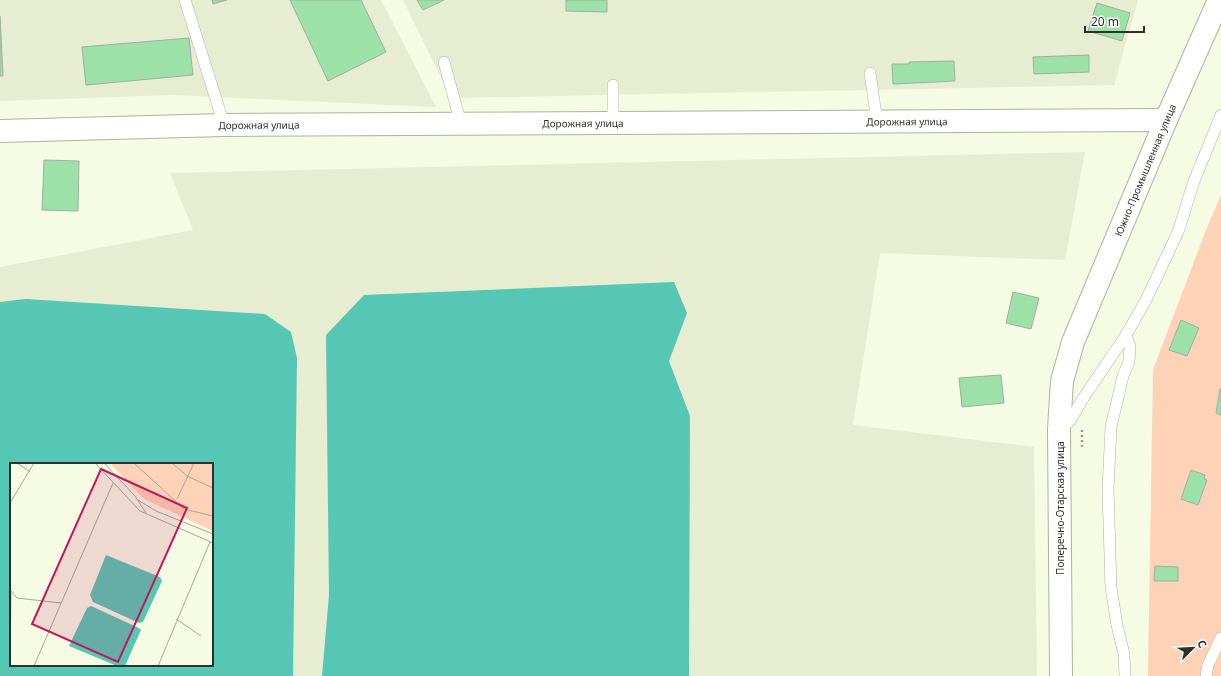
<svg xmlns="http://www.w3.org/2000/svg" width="1221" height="676" font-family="'Noto Sans',sans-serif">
<rect width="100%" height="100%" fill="#f6fbe4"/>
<g fill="#e6edd0" fill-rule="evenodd">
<polygon points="0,0 381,0 436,107 172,95 0,101"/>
<polygon points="403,0 1138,0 1114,85 451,98"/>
<path d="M1085 152 1065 260 880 253 853 425 1034 447 1037 676H0V267L193 230 170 173ZM11 464H212V665H11Z"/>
</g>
<polygon fill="#fdd2b6" points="1221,195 1221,676 1148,676 1153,370 1206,230"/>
<g fill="#56c7b4" fill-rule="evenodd">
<polygon points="674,282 687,313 669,361 690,416 689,676 322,676 329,595 326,335 364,295"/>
<path d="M26 299 265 314 291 332 297 358 293 676H0V302ZM11 464H212V665H11Z"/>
</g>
<g fill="#9ce2a8" stroke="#9eb0a0">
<polygon points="212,0 227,0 213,4"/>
<polygon points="290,0 361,0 386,52 328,81"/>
<polygon points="417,0 444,0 423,10"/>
<polygon points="566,0 607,0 607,12 566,11"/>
<polygon points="1097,3 1130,13 1122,41 1088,31"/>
<polygon points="0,16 3,76 0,76"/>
<polygon points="189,38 193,75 86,85 82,47"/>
<polygon points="1089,55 1089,72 1034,74 1033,57"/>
<polygon points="954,61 955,81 893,84 892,64 909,64 909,62"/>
<polygon points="44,160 79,161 78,211 42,210"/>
<polygon points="1013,292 1039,298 1031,329 1006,323"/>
<polygon points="1181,320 1199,328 1187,356 1169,350"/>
<polygon points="1001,375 1004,403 962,407 959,378"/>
<polygon points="1220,389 1221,389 1221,415 1216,413"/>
<polygon points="1191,470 1205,475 1204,479 1207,480 1198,505 1181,499"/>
<polygon points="1155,566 1178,567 1178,581 1154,581"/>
</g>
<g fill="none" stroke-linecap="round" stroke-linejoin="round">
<defs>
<g id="lane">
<polyline points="185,0 224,125"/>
<polyline points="444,62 461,124"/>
<polyline points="870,73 877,122"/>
<polyline points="613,85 613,123"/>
<polyline points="1060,429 1070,421 1082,400 1126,335 1146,300 1178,232 1194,181 1221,115"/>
<polyline points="1125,676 1124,654 1117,625 1111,588 1108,489 1111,427 1123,376 1129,362 1130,347 1126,335"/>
<polyline points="1206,676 1208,665 1221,638"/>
</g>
<g id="street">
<path id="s1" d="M0 131 224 125 1166 120"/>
</g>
<g id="secondary">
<path id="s2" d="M1061 676 1059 429 1062 381 1073 342 1166 120 1219 0"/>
</g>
</defs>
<use href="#lane" stroke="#aeb39e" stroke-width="12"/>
<use href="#street" stroke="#aeb39e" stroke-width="24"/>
<use href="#secondary" stroke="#aeb39e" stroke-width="24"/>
<polyline stroke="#9b9e8e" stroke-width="2.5" stroke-dasharray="2 3" stroke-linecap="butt" points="1082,447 1082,430"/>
<use href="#lane" stroke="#fff" stroke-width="11"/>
<use href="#street" stroke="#fff" stroke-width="22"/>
<use href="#secondary" stroke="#fff" stroke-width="22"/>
</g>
<g text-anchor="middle" stroke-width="3" stroke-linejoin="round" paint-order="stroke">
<g font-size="10" fill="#2f3128" stroke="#fff">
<text dy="4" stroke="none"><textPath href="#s1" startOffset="907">Дорожная улица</textPath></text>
<text dy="4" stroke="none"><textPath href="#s1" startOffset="583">Дорожная улица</textPath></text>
<text dy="4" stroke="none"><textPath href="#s1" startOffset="259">Дорожная улица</textPath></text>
<text dy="4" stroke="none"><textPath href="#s2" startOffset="522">Южно-Промышленная улица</textPath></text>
<text transform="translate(1060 508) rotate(-90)" y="4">Поперечно-Отарская улица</text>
</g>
</g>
<g transform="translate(10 463)">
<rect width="203" height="203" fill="#f6fbe4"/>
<path d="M100 0H203V68L134 36Z" fill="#fdd2b6"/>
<path d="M96 92 150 114 152 118 133 159 129 160 83 139 80 132ZM81 143 129 165 131 167 115 203H107L59 183 77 145Z" fill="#56c7b4"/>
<path fill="none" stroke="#a6aa99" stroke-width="1" d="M7 0 20 9M85 0 130 48 203 80M94 0 125 33 136 50M124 0 174 46 203 53M162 0 177 13 203 25M167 36 184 0M128 37 146 48 203 71M0 40 24 0M1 128 7 135 51 140M166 156 191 173M0 203 1 128M24 203 103 20M148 203 200 79"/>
<path fill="#c2185b" fill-opacity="0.15" stroke="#c2185b" stroke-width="2" d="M91 6 177 45 108 199 22 161Z"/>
<rect width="203" height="203" fill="none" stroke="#2f3128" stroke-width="2"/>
</g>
<g transform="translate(1193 648) rotate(66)" stroke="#ffffff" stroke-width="3" paint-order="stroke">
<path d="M0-3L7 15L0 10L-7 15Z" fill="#2f3128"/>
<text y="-6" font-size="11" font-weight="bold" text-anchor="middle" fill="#2f3128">С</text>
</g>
<path d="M1085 26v6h59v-6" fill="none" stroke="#2f3128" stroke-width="2"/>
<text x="1091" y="26" font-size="12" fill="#2f3128" stroke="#ffffff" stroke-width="3" paint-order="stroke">20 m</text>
</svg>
